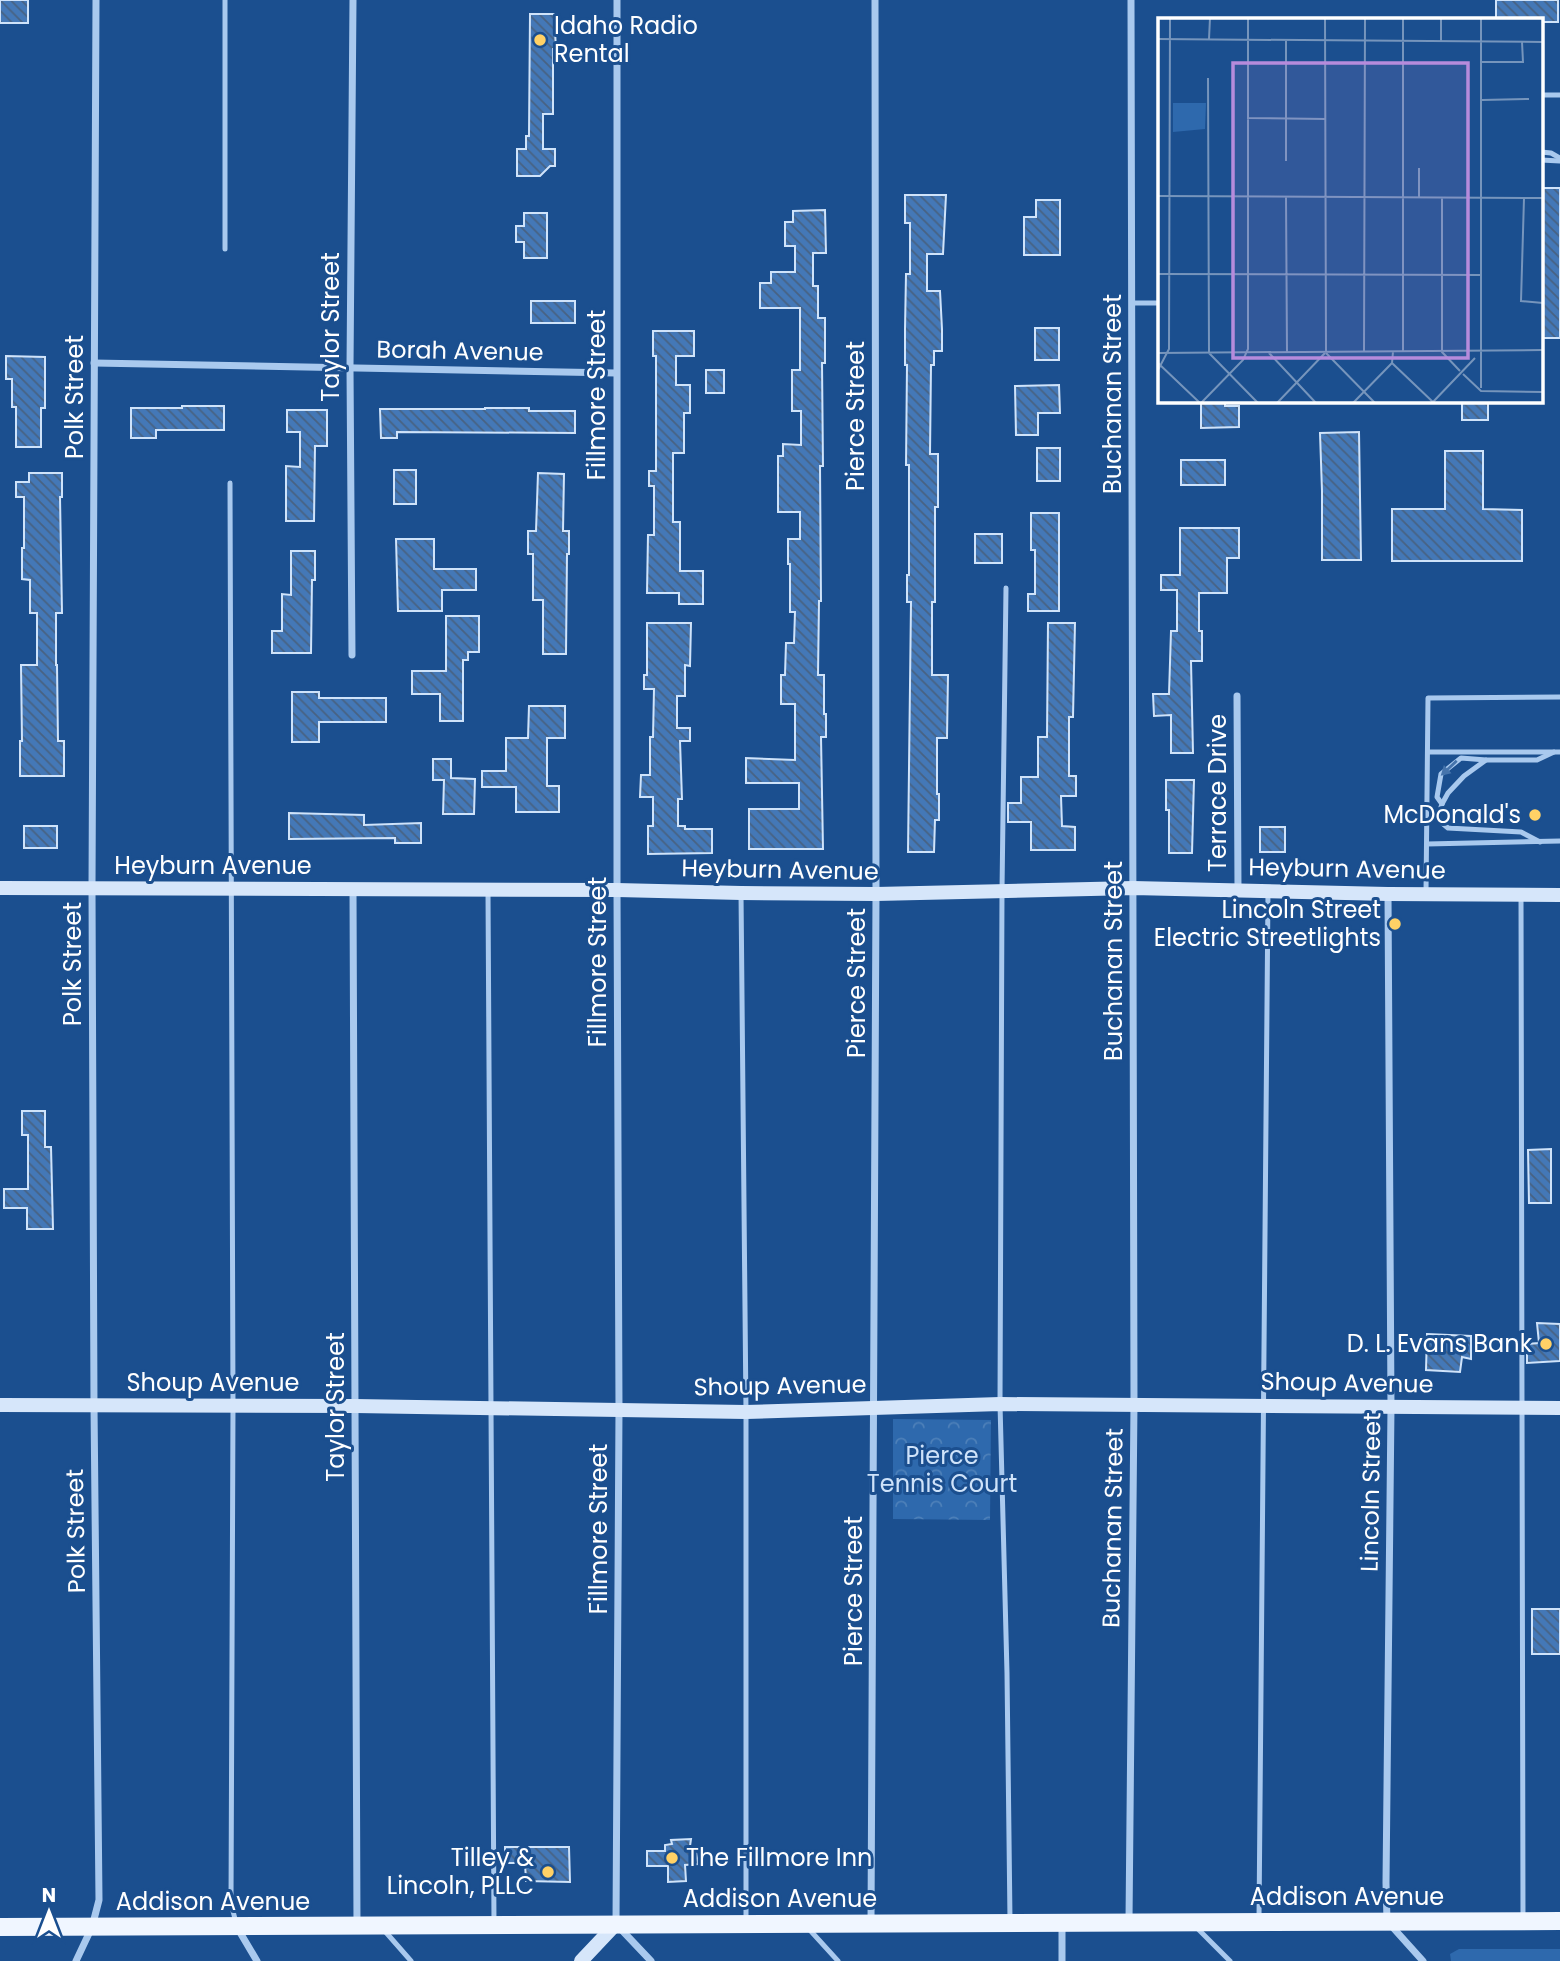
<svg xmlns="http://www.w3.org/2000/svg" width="1560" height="1961" font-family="Poppins,sans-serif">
<defs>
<pattern id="park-crowns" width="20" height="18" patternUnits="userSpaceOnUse" patternTransform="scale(1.75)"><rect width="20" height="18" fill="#2e69ad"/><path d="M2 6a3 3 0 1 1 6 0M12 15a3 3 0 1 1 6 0" fill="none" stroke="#4d80b9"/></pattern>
<pattern id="building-back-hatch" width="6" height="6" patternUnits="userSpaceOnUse" patternTransform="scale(1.75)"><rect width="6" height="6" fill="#4478b7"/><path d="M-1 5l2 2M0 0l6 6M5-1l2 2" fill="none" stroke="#486282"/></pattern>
</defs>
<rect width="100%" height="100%" fill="#1b4f8f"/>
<polygon fill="#2e69ad" points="1459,1949 1560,1949 1560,1961 1451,1961 1450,1954"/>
<polygon fill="url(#park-crowns)" points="893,1419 991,1420 990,1520 893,1519"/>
<g fill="url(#building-back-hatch)" stroke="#cfe3fa" stroke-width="2">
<rect x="0" y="0" width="28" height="23"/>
<polygon points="1496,0 1558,0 1558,22 1541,22 1541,19 1496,19"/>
<polygon points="530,14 554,14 556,49 553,49 553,114 543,114 543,149 555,149 555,166 550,166 540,176 517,176 517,149 526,149 526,136 529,136"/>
<rect x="1541" y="188" width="19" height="150"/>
<polygon points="905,195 946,195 943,254 927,254 927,291 940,291 942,329 942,351 934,351 934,365 931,365 930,454 938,454 938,507 935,507 935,602 932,602 932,675 948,675 947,738 937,738 937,794 939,794 939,820 935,820 934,852 908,852 911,602 907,602 907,575 909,575 909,465 906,465 907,365 905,365 905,329 906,274 910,274 910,223 905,223"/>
<polygon points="1036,200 1060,200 1060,255 1024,255 1024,217 1036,217"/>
<polygon points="825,210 826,253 813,253 813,286 818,286 818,318 825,318 825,363 822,363 823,466 820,466 821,601 819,601 818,675 824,675 824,714 826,714 826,737 821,737 823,849 749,849 749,809 799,809 799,783 746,783 746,758 795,760 795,704 781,704 781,675 785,675 786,643 794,643 795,612 790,612 790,564 788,564 788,539 800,539 800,512 778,512 778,456 783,456 783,444 801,445 801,411 792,411 792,370 800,370 800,308 760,308 760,283 771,283 771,272 795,272 795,246 785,246 785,222 793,222 793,211"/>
<polygon points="524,213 547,213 547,258 524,258 524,242 516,242 516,226 524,226"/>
<rect x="531" y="301" width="44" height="22"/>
<rect x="1035" y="328" width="24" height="32"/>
<polygon points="653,331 694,331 694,356 676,356 676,385 690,385 690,413 684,413 684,453 673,453 673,522 680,522 680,571 703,571 703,604 679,604 679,593 647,593 648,535 654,535 654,486 649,486 649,471 656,471 656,356 653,356"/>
<polygon points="6,356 45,357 45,408 41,408 41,447 16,447 16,407 12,407 12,379 6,379"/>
<rect x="706" y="370" width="18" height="23"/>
<polygon points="1059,385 1060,413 1038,413 1038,435 1016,435 1015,386"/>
<polygon points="1201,401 1225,401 1225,406 1239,406 1239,427 1201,428"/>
<rect x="1462" y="401" width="26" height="19"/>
<polygon points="182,406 224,406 224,430 156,430 156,438 131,438 131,408 182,408"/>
<polygon points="485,408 529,408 529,411 575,411 575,433 397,432 397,438 381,438 380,409 485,409"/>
<polygon points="287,410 327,410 327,446 315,446 314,521 286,521 286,466 300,467 300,432 287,432"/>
<polygon points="1359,432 1361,560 1322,560 1322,491 1320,433"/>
<rect x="1037" y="448" width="23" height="33"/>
<polygon points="1445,451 1483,451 1483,509 1522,510 1522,561 1392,561 1392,509 1445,509"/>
<rect x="1181" y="460" width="44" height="25"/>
<rect x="394" y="470" width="22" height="34"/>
<polygon points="29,473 62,473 62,497 60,497 62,613 56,613 56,665 57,665 58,741 64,741 64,776 20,776 20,741 22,741 21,665 37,665 37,613 30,613 30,580 22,579 22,548 24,548 24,497 16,497 16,482 29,482"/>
<polygon points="538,473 564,474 563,531 569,531 569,554 567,554 566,654 543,654 543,600 533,600 533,554 528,554 528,531 536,531"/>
<polygon points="1031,513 1059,513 1059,611 1028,611 1028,594 1035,594 1035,550 1031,550"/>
<polygon points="1180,528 1239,528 1239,558 1227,558 1227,593 1199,593 1199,631 1202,631 1202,661 1191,661 1193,753 1171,753 1171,715 1154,716 1153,694 1169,694 1171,631 1177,631 1177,590 1161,590 1161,575 1180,575"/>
<rect x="975" y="534" width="27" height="29"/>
<polygon points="396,539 434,539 434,569 476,569 476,590 442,590 442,611 398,611"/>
<polygon points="291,551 315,551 315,580 312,580 311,653 272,653 272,631 282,631 282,594 291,595"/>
<polygon points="446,616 479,616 479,652 468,652 468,660 463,660 463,721 440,721 440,694 412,694 412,671 446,671"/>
<polygon points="647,623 691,623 690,666 685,665 685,696 677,696 677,728 690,728 690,741 680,741 682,799 678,799 678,826 685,826 685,829 712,829 712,853 648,854 648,826 653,826 653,797 640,797 641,775 650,775 650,737 653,737 654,689 644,689 644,675 647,675"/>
<polygon points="1048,623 1075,623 1073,717 1069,717 1069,776 1076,776 1076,796 1061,796 1062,826 1075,827 1075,850 1031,850 1031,822 1008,822 1008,803 1021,803 1021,777 1038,777 1038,737 1047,737"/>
<polygon points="292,692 319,692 319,698 386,698 386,722 319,722 319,742 292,742"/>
<polygon points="529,706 565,706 565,738 547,738 547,786 559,786 559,812 516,812 516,787 482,787 482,771 506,771 506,738 528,738"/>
<polygon points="433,759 451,759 451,778 475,779 474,814 443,814 444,780 433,780"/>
<polygon points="1166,780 1194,780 1192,853 1169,853 1169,810 1166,810"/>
<polygon points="289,813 364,815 364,825 421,823 421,843 395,843 395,838 289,839"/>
<rect x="24" y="826" width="33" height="22"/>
<rect x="1260" y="827" width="25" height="25"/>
<polygon points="22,1111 45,1111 45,1147 51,1147 53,1229 27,1229 27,1208 4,1208 4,1189 28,1189 28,1135 22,1135"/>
<polygon points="1551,1149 1551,1203 1529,1203 1528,1150"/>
<polygon points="1537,1323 1560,1324 1560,1361 1527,1363 1527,1344 1539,1343"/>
<polygon points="1427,1334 1471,1336 1471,1359 1462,1357 1460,1372 1426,1370"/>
<rect x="1532" y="1609" width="28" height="45"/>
<polygon points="691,1839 690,1846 695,1846 698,1864 685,1865 686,1881 668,1882 668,1866 647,1866 647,1851 665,1851 665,1845 672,1844 671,1840"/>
<polygon points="505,1847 569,1847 570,1882 526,1881 525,1863 505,1863"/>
</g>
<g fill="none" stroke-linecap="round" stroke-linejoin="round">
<g stroke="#a9c9ee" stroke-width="5">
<polyline points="225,0 225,249"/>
<polyline points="1541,95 1560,95"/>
<polyline points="1541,152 1551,153 1560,158"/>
<polyline points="1541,160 1560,161"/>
<polyline points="1132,303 1159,303"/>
<polyline points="230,483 233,1406 231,1903 236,1923"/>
<polyline points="1006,588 1002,891 1000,1404 1007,1673 1010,1920"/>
<polyline points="1428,752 1560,752"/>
<polyline points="1442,804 1437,797 1441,774 1461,758 1486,760"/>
<polyline points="1540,842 1521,832 1448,828 1442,823 1438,816 1442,804 1448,793 1464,776 1486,760 1537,760 1554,752"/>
<polyline points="1427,844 1560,841"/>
<polyline points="488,892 494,1922"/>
<polyline points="1426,892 1428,698 1560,697"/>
<polyline points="741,893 746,1412 746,1923"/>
<polyline points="1521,895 1523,1918"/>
<polyline points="1259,1919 1268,892"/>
<polyline points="1195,1926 1230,1961"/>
<polyline points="808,1928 838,1961"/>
<polyline points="383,1929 411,1961"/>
</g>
<g stroke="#a9c9ee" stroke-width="7">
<polyline points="617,0 617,890 619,1409 616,1924 651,1961"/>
<polyline points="94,363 616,373"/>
<polyline points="352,655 350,368 353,0"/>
<polyline points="1237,696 1238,889"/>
<polyline points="353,889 357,1925"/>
<polyline points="1388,894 1391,1407 1386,1883 1387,1921 1423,1961"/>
<polyline points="1129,1921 1134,1404 1131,0"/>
<polyline points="871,1923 876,894 875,0"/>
<polyline points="1062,1923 1062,1961"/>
<polyline points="238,1929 257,1961"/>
<polyline points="76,1961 92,1927 99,1900 94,1406 92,888 96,0"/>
</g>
<g stroke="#d6e6fa" stroke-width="14">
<polyline points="0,888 617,890 741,893 876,894 1133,888 1388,894 1560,895"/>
<polyline points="0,1405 355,1406 746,1412 1000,1404 1560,1408"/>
<polyline points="581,1961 616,1924"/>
</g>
<polyline stroke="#f0f6ff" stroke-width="18" points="0,1927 1560,1921"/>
</g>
<defs><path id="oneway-solid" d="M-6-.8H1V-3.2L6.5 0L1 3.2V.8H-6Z" transform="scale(1.75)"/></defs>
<use fill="#4674ac" href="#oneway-solid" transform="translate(1449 768) rotate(137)"/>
<g fill="#ffd166" stroke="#1b4f8f" stroke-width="2.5">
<circle cx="540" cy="40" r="7"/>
<circle cx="1535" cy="815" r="7"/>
<circle cx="1395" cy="924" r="7"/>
<circle cx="1546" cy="1344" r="7"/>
<circle cx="672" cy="1858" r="7"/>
<circle cx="548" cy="1872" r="7"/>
</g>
<g text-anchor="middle" stroke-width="6" stroke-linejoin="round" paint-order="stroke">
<g font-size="24" fill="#fff" stroke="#1b4f8f" text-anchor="end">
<text x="554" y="34" text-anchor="start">Idaho Radio<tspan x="554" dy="28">Rental</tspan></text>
<text x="1521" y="823">McDonald's</text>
<text x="1381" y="918">Lincoln Street<tspan x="1381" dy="28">Electric Streetlights</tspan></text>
<text x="1532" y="1352">D. L. Evans Bank</text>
<text x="534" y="1866">Tilley &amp;<tspan x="534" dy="28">Lincoln, PLLC</tspan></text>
<text x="686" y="1866" text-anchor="start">The Fillmore Inn</text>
</g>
<g font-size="24" fill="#fff" stroke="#1b4f8f">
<text transform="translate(331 327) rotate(-90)" y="8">Taylor Street</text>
<text transform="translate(460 351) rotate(1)" y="8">Borah Avenue</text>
<text transform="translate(1113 394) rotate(-90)" y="8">Buchanan Street</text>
<text transform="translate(597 395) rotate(-90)" y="8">Fillmore Street</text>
<text transform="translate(75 397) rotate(-90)" y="8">Polk Street</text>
<text transform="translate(856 416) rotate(-90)" y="8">Pierce Street</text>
<text transform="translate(1218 793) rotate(-90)" y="8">Terrace Drive</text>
<text x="213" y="874">Heyburn Avenue</text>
<text transform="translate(1347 869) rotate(1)" y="8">Heyburn Avenue</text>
<text transform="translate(780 870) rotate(1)" y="8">Heyburn Avenue</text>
<text transform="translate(1114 961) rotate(-90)" y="8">Buchanan Street</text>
<text transform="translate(598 962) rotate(-90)" y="8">Fillmore Street</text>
<text transform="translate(73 964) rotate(-90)" y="8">Polk Street</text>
<text transform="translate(857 983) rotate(-90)" y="8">Pierce Street</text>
<text x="213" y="1391">Shoup Avenue</text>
<text transform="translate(1347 1383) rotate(1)" y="8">Shoup Avenue</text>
<text transform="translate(780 1386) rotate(-1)" y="8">Shoup Avenue</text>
<text transform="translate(336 1407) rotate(-90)" y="8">Taylor Street</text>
<text transform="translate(1371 1492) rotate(-89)" y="8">Lincoln Street</text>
<text transform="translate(1113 1528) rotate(-89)" y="8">Buchanan Street</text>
<text transform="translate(599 1529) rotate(-90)" y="8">Fillmore Street</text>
<text transform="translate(76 1531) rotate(-91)" y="8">Polk Street</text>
<text transform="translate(854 1591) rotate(-90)" y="8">Pierce Street</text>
<text x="1347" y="1905">Addison Avenue</text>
<text x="780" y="1907">Addison Avenue</text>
<text x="213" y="1910">Addison Avenue</text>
</g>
<g font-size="24" fill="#cfe3fa" stroke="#1b4f8f">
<text x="942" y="1464">Pierce<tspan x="942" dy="28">Tennis Court</tspan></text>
</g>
</g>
<g transform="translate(1158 18)">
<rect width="385" height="385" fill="#1b4f8f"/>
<path d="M15 85H48L47 111 15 114Z" fill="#2e69ad"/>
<path fill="none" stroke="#7695bc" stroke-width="2" d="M167 0 168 334M283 0V23M323 0V370M0 21 385 24M51 21 52 0M323 44H365L364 24M50 60 51 335 100 385M324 82 371 81M89 100 168 101M128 143V22M261 150V179M0 178 385 180M128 179 129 334M284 179V334L302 353M366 180 363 283 385 285M0 256 323 257M245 333V0M206 334 207 0M235 334 234 345 276 385M0 335 385 332M111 335 158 385M168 335 217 385M0 345 42 385M0 352 11 331 12 0M305 356 323 373 385 374M43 385 85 342 90 331V0M119 385 167 335M195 385 234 345M274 385 317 340"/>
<path fill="#b68bdc" fill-opacity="0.15" stroke="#b68bdc" stroke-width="3.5" d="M75 45H310V340H75Z"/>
<rect width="385" height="385" fill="none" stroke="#fff" stroke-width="3.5"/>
</g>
<g transform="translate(49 1912)" stroke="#1b4f8f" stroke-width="5" paint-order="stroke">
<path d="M0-5L12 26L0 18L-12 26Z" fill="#ffffff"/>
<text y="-10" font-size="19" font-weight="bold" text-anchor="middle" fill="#ffffff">N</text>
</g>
</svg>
